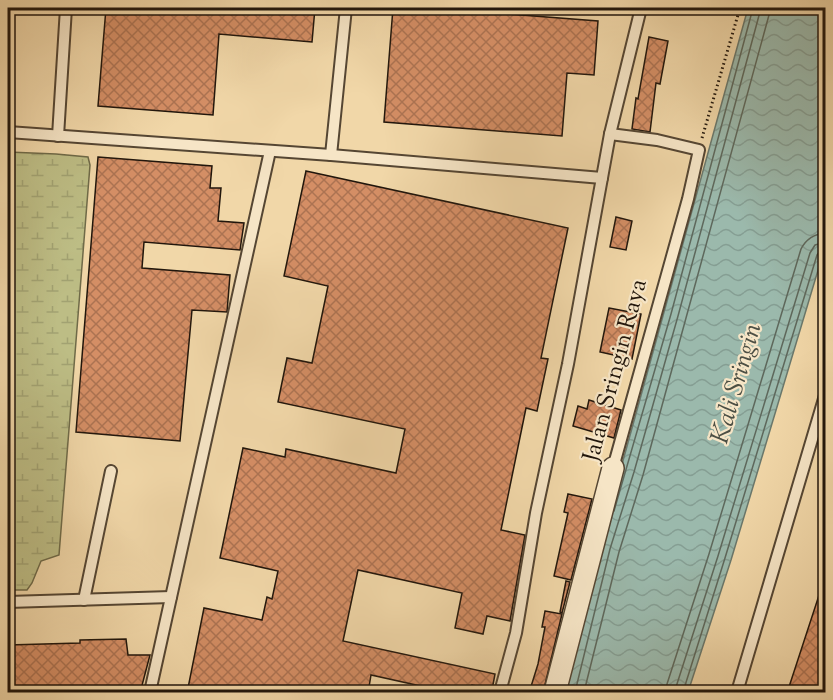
<svg xmlns="http://www.w3.org/2000/svg" width="833" height="700" font-family="'Sorts Mill Goudy',serif">
<defs>
<pattern id="wetland-marsh" width="20" height="14" patternUnits="userSpaceOnUse" patternTransform="scale(1.5)"><rect width="20" height="14" fill="#bdbd85"/><path d="M1 5h8M5 5V1M11 12h8M15 12V8" fill="none" stroke="#a2a272"/></pattern>
<pattern id="water-waves" width="16" height="10" patternUnits="userSpaceOnUse" patternTransform="scale(1.5)"><rect width="16" height="10" fill="#9bb9ac"/><path d="M0 5q4-4 8 0t8 0" fill="none" stroke="#859e93"/></pattern>
<pattern id="building-cross-hatch" width="8" height="8" patternUnits="userSpaceOnUse" patternTransform="scale(1.5)"><rect width="8" height="8" fill="#d48e65"/><path d="M0 0l8 8M0 8l8-8" fill="none" stroke="#ac7352"/></pattern>
</defs>
<rect width="100%" height="100%" fill="#f1d7a8"/>
<filter id="stains"><feTurbulence type="fractalNoise" baseFrequency=".00333" numOctaves="4"/><feColorMatrix values="0 0 0 0 .2 0 0 0 0 .09 0 0 0 0 .02 0 0 0 .5 -.17"/></filter>
<radialGradient id="worn" r=".72"><stop offset=".6" stop-color="#630" stop-opacity="0"/><stop offset="1" stop-color="#630" stop-opacity=".3"/></radialGradient>
<polygon fill="url(#wetland-marsh)" stroke="#6f6a48" stroke-width="1.5" points="8,152 56,154 88,157 90,165 59,555 41,561 32,583 27,590 8,590"/>
<polygon fill="url(#water-waves)" stroke="#6a786c" stroke-width="1.5" points="748,8 825,8 825,247 731,560 688,692 561,692 621,468"/>
<g fill="none" stroke-linecap="round" stroke-linejoin="round">
<g stroke="#5e685c" stroke-width="1.5">
<polyline points="614,511 671,314 753,8"/>
<polyline points="575,692 610,549 634,472 678,316 761,8"/>
<polyline points="584,692 619,552 643,475 686,318 769,15 770,8"/>
<path d="M666 692 667 684 709 554 801 249C806 239 814 234 826 233"/>
<polyline points="675,692 676,687 718,556 810,253 815,245 826,242"/>
<polyline points="683,692 725,558 817,255 820,251 826,250"/>
</g>
</g>
<g fill="url(#building-cross-hatch)" stroke="#21160c" stroke-width="1.5">
<polygon points="106,8 315,8 312,42 219,34 213,115 98,106"/>
<polygon points="393,8 496,8 495,13 598,21 594,75 567,73 562,136 384,122"/>
<polygon points="649,37 668,41 660,84 656,83 650,132 632,129 636,98 638,99"/>
<polygon points="98,157 212,166 210,188 221,188 218,221 244,223 240,250 144,242 142,268 230,275 227,312 192,310 180,441 76,432"/>
<polygon points="306,171 568,228 541,358 548,359 537,411 526,408 501,530 525,535 510,621 487,616 483,634 455,628 462,593 358,570 343,641 495,674 492,690 472,685 471,693 452,693 371,675 368,693 353,693 333,688 333,693 187,693 204,608 262,620 267,597 272,599 278,571 220,558 243,448 285,457 286,449 396,473 405,429 278,402 287,358 312,363 328,286 284,276"/>
<polygon points="616,217 632,221 626,250 610,247"/>
<polygon points="609,308 641,314 632,359 600,352"/>
<polygon points="589,400 621,410 614,438 573,426 578,406 587,409"/>
<polygon points="568,494 592,499 571,580 554,576 568,513 564,512"/>
<polygon points="566,581 570,582 562,613 560,612"/>
<polygon points="823,583 825,584 825,693 787,693"/>
<polygon points="545,611 562,614 543,693 529,693 538,664 545,627 542,627"/>
<polygon points="126,639 128,655 150,655 140,693 8,693 8,645 80,643 80,640"/>
</g>
<g fill="none" stroke-linecap="round" stroke-linejoin="round">
<defs>
<g id="lane">
<polyline points="8,132 331,155 602,178"/>
<polyline points="610,134 657,140 699,150 688,199 613,468"/>
<polyline points="58,136 66,8"/>
<polyline points="331,155 346,8"/>
<polyline points="84,600 111,471"/>
<polyline points="8,602 171,597"/>
<polyline points="150,692 270,151"/>
<polyline points="500,692 516,633 536,513 568,364 610,134 641,8"/>
<polyline points="737,692 826,392"/>
</g>
<polyline id="street" points="555,692 613,468"/>
</defs>
<use href="#lane" stroke="#554633" stroke-width="14"/>
<use href="#street" stroke="#554633" stroke-width="24"/>
<polyline stroke="#21160c" stroke-width="3" stroke-dasharray="1.5 3" stroke-linecap="butt" points="702,138 740,8"/>
<use href="#lane" stroke="#f6e5c6" stroke-width="10"/>
<use href="#street" stroke="#f6e5c6" stroke-width="21"/>
</g>
<g text-anchor="middle" stroke-width="4.5" stroke-linejoin="round" paint-order="stroke">
<g font-size="24" fill="#21160c" stroke="#f6e5c6">
<text transform="translate(614 370) rotate(-75)" y="8">Jalan Sringin Raya</text>
</g>
<g font-size="26" font-style="italic" fill="#4c4f44" stroke="#f6e5c6">
<text transform="translate(735 383) rotate(-74)" y="9">Kali Sringin</text>
</g>
</g>
<rect width="833" height="700" fill="none" stroke="#f1d7a8" stroke-width="30"/>
<rect x="9" y="9" width="815" height="682" fill="none" stroke="#21160c" stroke-width="3"/>
<rect x="15" y="15" width="803" height="670" fill="none" stroke="#21160c" stroke-width="1.5"/>
<rect width="100%" height="100%" filter="url(#stains)"/>
<rect width="100%" height="100%" fill="url(#worn)"/>
</svg>
